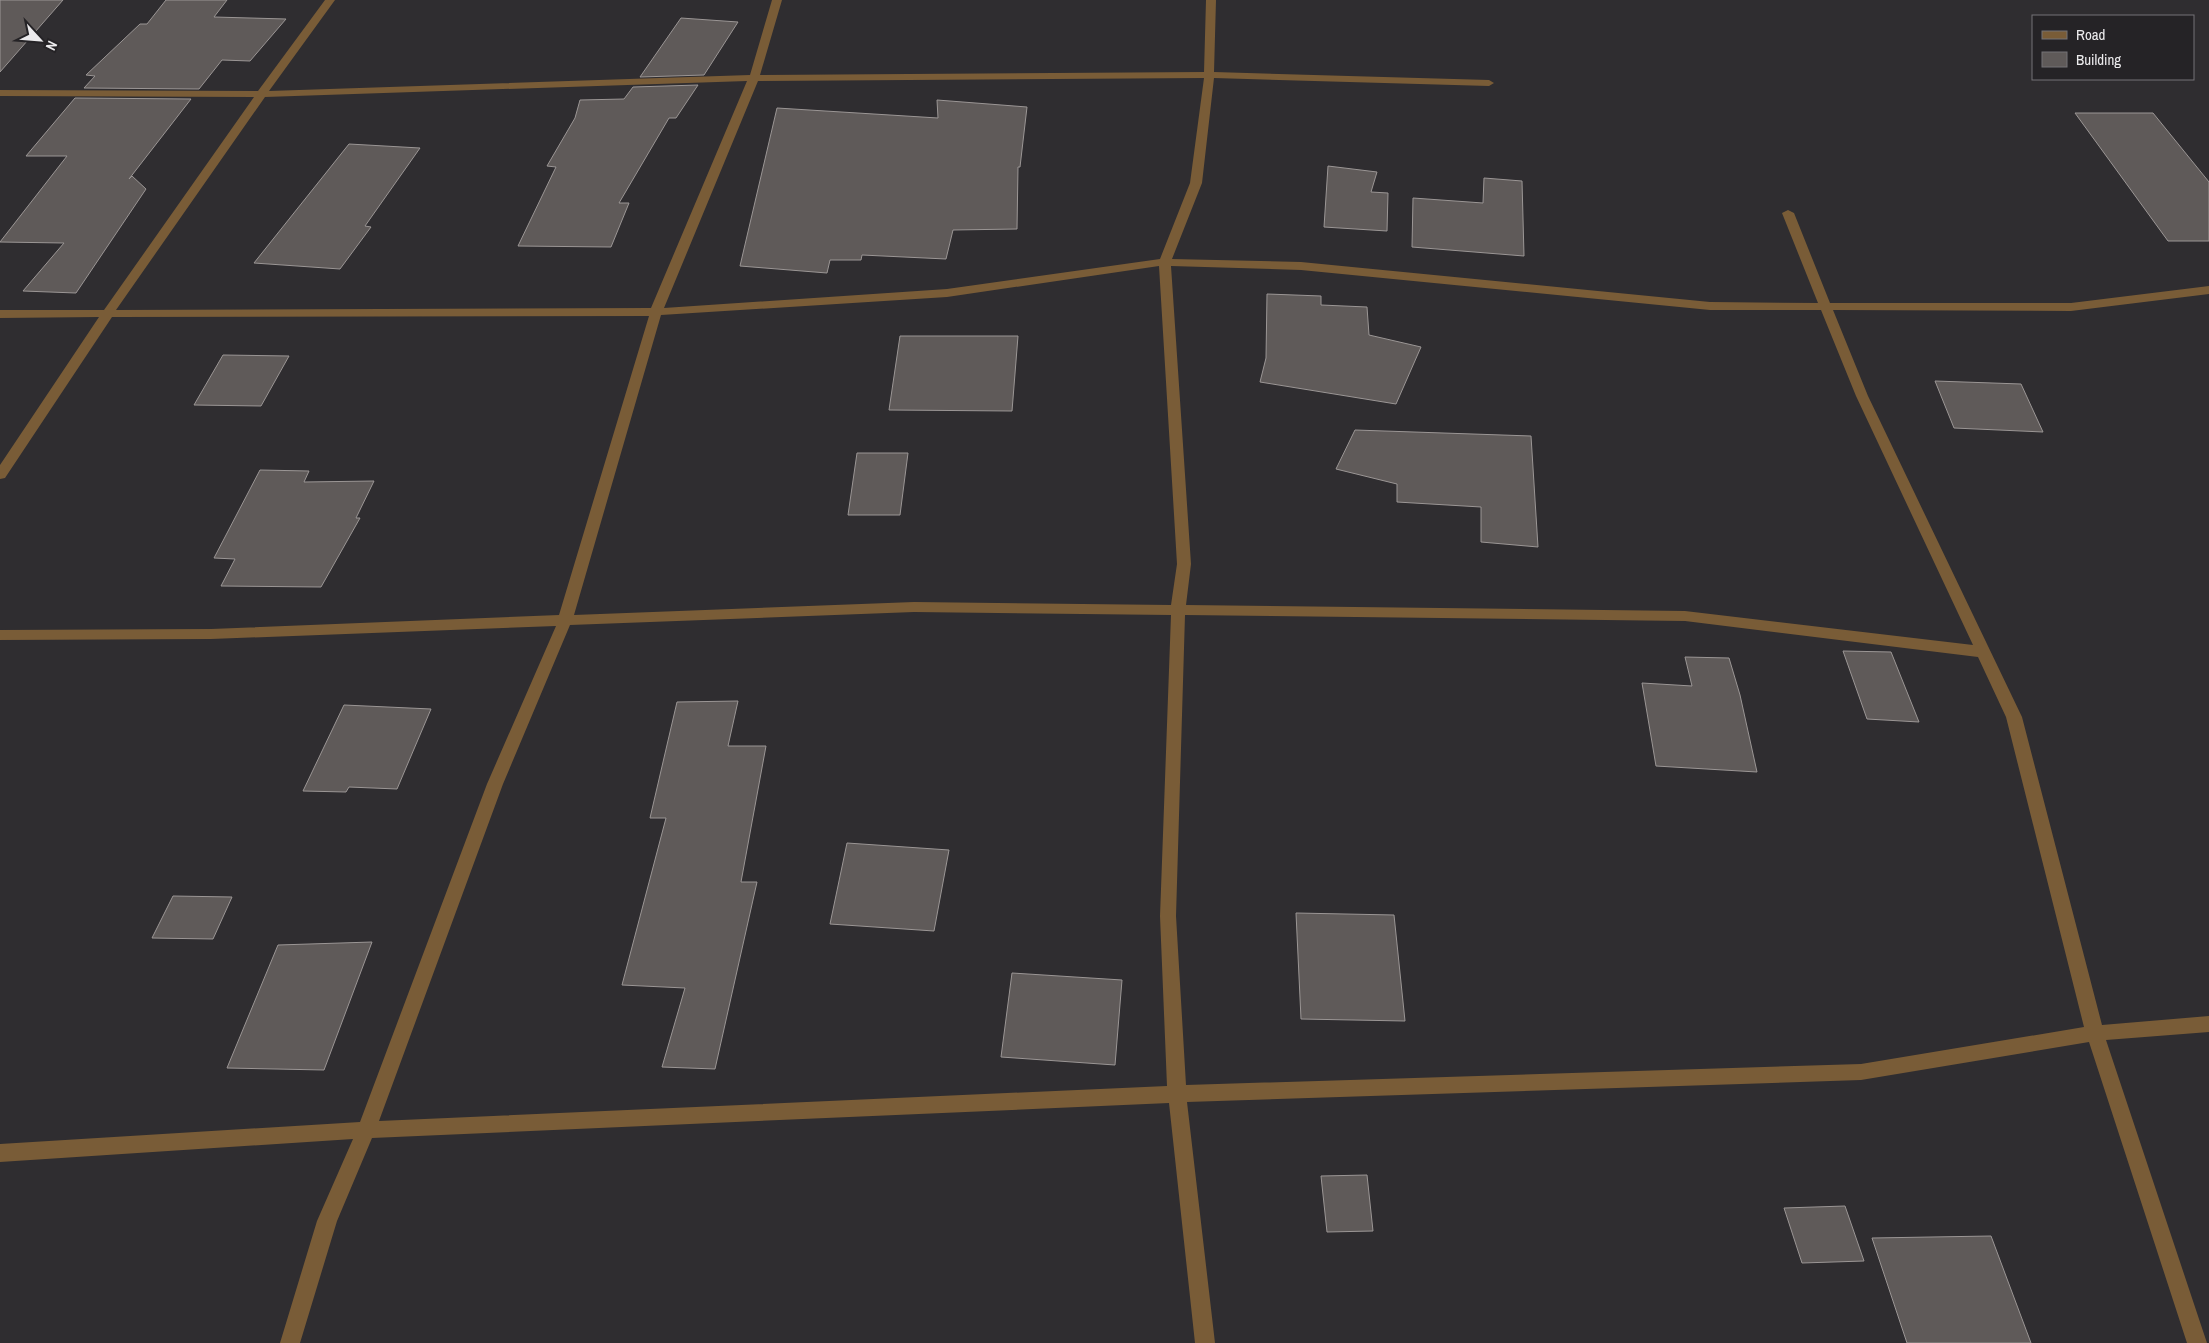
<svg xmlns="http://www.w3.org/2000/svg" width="2209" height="1343" font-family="'Archivo Narrow',sans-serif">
<rect width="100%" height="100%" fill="#2f2d30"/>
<g fill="#5f5a59" stroke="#9b9695">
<polygon points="0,0 63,0 0,72"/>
<polygon points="166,0 227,0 214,17 286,19 250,61 222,60 199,89 84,88 95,76 86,75 140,24 147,24"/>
<polygon points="681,18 738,22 704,75 640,77"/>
<polygon points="698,85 676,118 669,118 619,203 629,203 611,247 518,246 556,167 547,166 575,118 580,100 624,99 633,87"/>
<polygon points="75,98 191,99 129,179 132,176 146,189 76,293 23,291 64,243 0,242 67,156 26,156"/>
<polygon points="937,100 1027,107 1020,167 1018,167 1017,229 953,230 946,259 862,255 861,260 830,260 827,273 740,266 777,108 938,118"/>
<polygon points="2075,113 2153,113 2209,182 2209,241 2168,241"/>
<polygon points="349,144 420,148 365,226 371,227 340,269 254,263"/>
<polygon points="1328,166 1377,172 1371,192 1388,193 1387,231 1324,227"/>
<polygon points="1484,178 1522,181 1524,256 1412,247 1413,198 1483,203"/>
<polygon points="1267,294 1321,296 1321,305 1367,307 1369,335 1421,347 1396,404 1260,382 1266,358"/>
<polygon points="900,336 1018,336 1012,411 889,410"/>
<polygon points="223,355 289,356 261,406 194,405"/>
<polygon points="1935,381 2021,384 2043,432 1954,428"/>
<polygon points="1355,430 1531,436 1538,547 1481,542 1481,507 1397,502 1397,484 1336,469"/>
<polygon points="857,453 908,453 900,515 848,515"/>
<polygon points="260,470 309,471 304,482 374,481 356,518 360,518 321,587 221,586 235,559 214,558"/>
<polygon points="1843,651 1891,652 1919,722 1867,719"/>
<polygon points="1685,657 1729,658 1740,695 1757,772 1656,766 1642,683 1692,686"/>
<polygon points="738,701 728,746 766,746 741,882 757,882 715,1069 662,1067 685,988 622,985 666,818 650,818 677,702"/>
<polygon points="344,705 431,709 397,789 349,787 346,792 303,791"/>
<polygon points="847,843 949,850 934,931 830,924"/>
<polygon points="173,896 232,897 213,939 152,938"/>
<polygon points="1296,913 1394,915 1405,1021 1301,1019"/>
<polygon points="372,942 324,1070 227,1068 278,945"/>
<polygon points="1012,973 1122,980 1115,1065 1001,1057"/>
<polygon points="1367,1175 1373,1231 1327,1232 1321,1176"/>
<polygon points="1845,1206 1864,1261 1802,1263 1784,1208"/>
<polygon points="1991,1236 2031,1343 1907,1343 1872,1238"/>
</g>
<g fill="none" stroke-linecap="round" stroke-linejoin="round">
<path fill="#795c37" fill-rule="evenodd" d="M325 0H335L269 91 750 75 772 0H782L760 75 1204 72 1206 0H1216L1214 72 1489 80 1494 83 1489 86 1214 78 1202 183 1172 259 1301 262 1710 302 1818 303 1782 213 1788 210 1794 213 1830 303H2071L2209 286V294L2071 311 1833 310 1868 396 2022 717 2102 1025 2209 1016V1032L2106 1040 2207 1343H2187L2089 1042 1861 1080 1187 1102 1215 1343H1195L1169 1103 372 1138 337 1221 300 1343H280L317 1221 353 1139 0 1162V1144L360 1122 487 784 556 626 211 639 0 640V630L211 629 559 615 649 316 112 317 5 478 0 479V465L99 317 0 318V310H104L254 97 0 96V90L258 91ZM1204 78 1190 183 1160 259 947 289 664 308 758 81ZM747 81 651 308 116 310 265 97ZM1159 266 1177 564 1171 605 914 602 574 615 661 315 947 297ZM1171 266 1301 270 1710 310H1821L1856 396 1973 645 1685 611 1186 605 1191 564ZM914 612 1171 615 1160 916 1167 1086 379 1121 503 784 570 625ZM1185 615 1685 621 1978 657 2006 717 2084 1027 1861 1064 1186 1085 1176 916Z"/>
</g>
<rect x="2032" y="15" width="162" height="65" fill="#252326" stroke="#757376"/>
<rect x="2042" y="31" width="25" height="8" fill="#795c37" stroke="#757376"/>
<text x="2076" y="40" font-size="15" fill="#ecebed">Road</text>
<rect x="2042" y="52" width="25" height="15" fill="#5f5a59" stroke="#757376"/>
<text x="2076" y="65" font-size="15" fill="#ecebed">Building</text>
<g transform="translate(40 40) rotate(116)" stroke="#252326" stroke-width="4" paint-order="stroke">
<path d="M0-4L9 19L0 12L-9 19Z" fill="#ecebed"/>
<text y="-8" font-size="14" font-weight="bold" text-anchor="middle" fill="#ecebed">N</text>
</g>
</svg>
